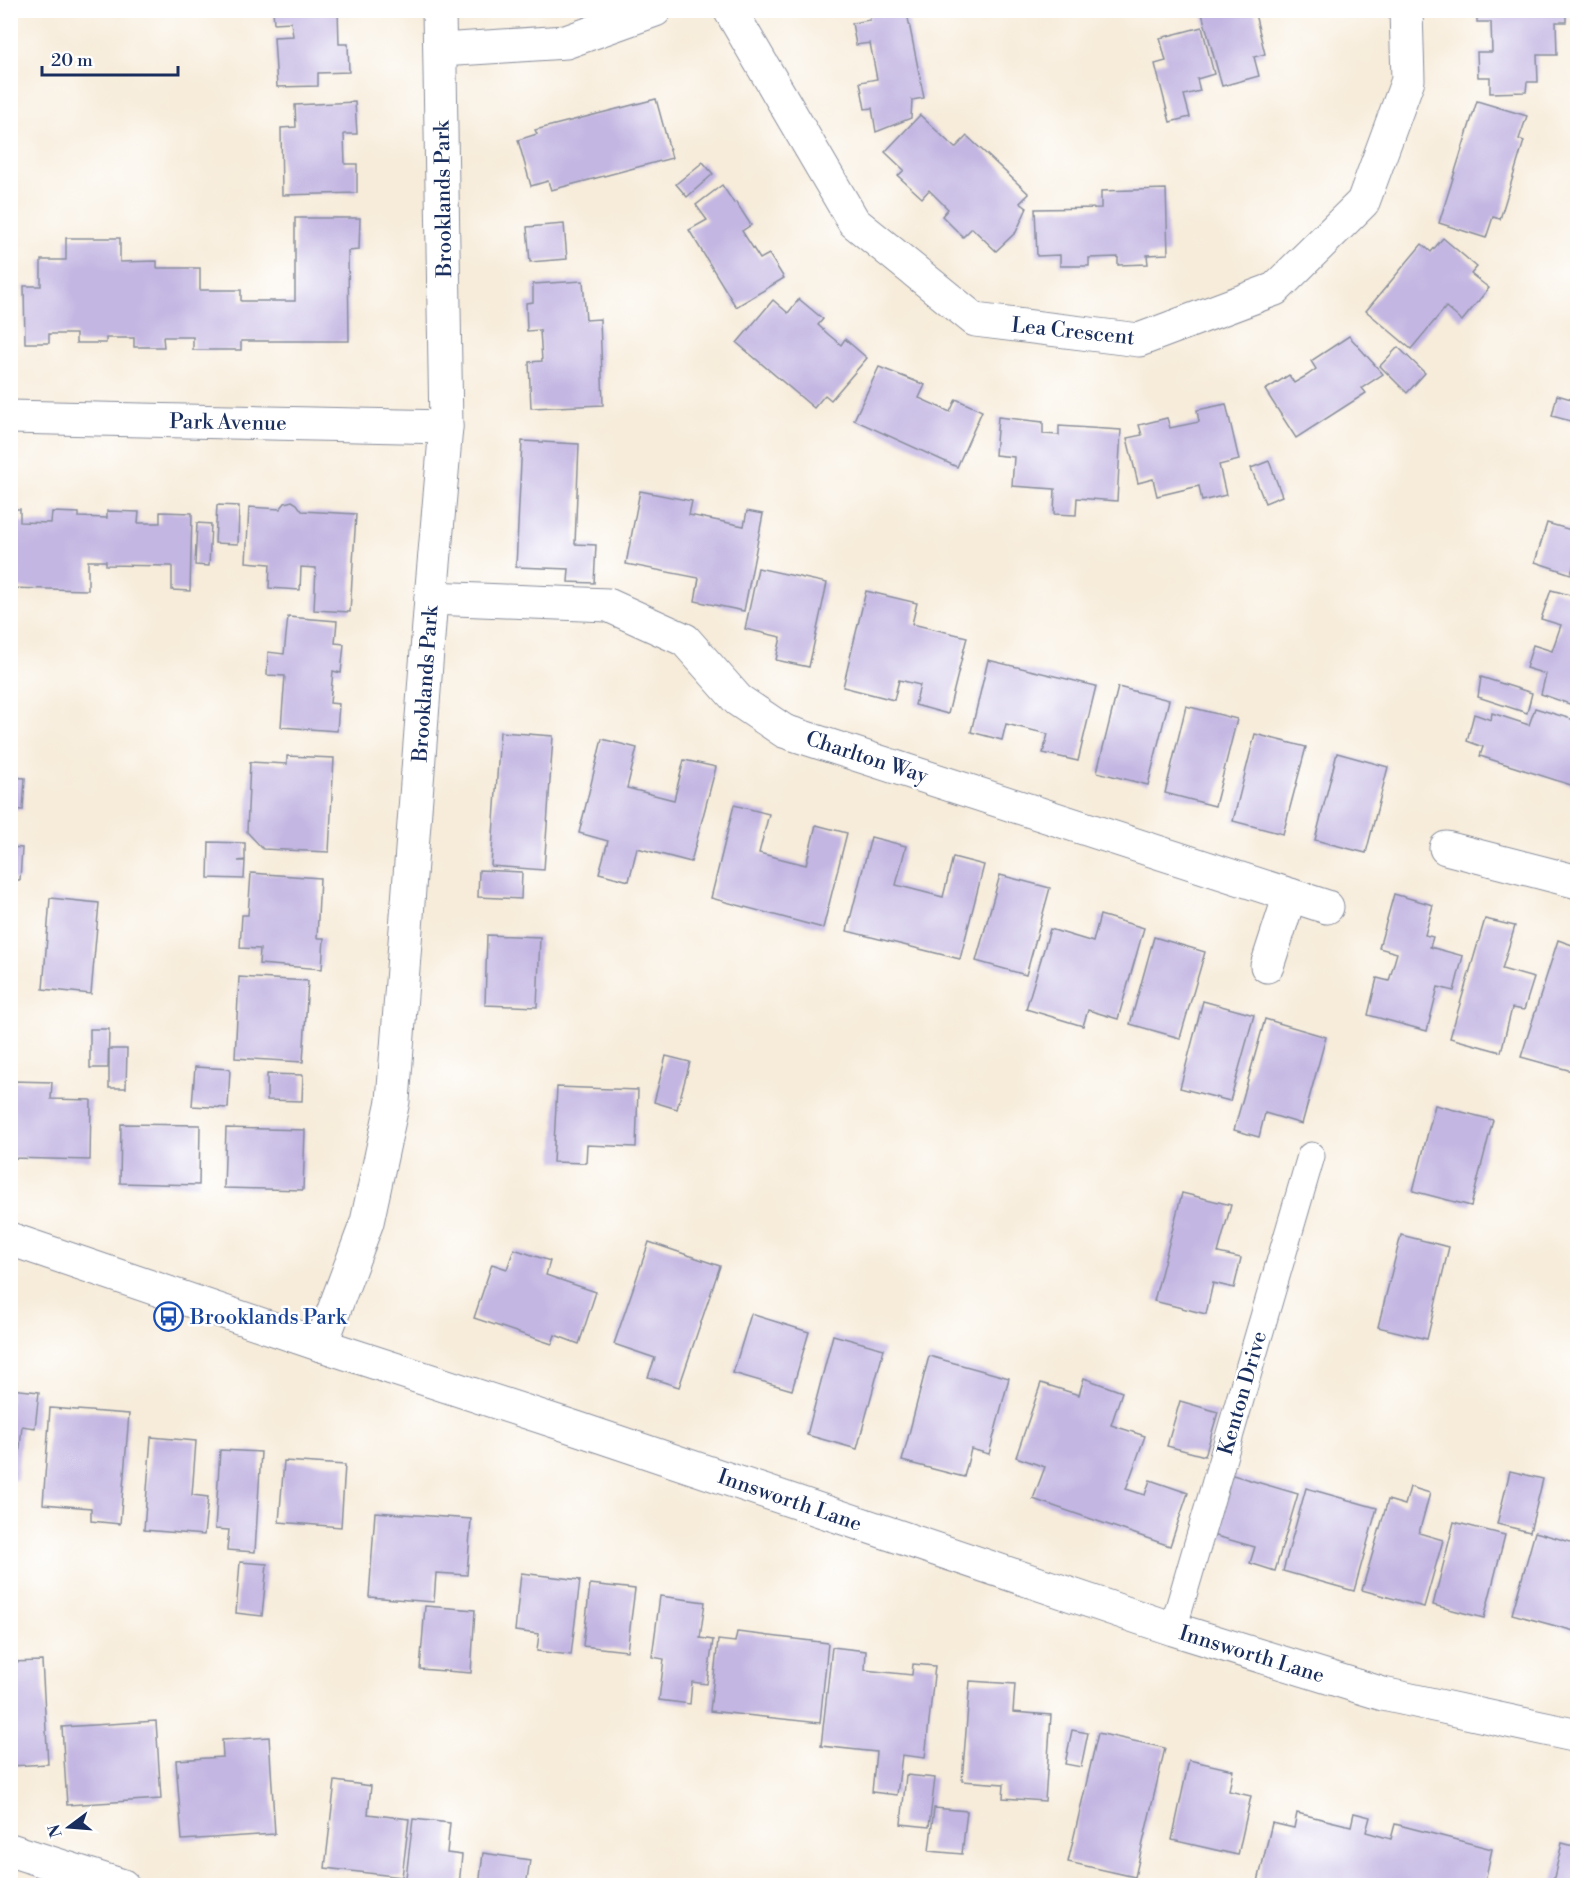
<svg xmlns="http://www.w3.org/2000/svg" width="1588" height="1896" font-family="'Libre Bodoni',serif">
<rect width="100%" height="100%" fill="#fff"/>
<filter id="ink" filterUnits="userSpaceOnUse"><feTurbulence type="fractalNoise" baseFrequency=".0167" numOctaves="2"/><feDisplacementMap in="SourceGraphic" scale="12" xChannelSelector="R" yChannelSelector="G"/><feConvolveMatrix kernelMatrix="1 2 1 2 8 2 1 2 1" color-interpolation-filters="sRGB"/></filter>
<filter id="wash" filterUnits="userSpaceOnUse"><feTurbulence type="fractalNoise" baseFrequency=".008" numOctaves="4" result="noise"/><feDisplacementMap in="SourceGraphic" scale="24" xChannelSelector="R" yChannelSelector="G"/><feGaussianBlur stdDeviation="1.35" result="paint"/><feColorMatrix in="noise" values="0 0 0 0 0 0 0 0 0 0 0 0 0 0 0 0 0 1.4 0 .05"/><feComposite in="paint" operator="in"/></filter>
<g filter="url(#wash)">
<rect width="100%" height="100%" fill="#f7ecda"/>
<g id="blocks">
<g fill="#c3b6e2">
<polygon points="273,10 338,10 339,44 348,44 349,72 318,73 318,86 277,87 274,37 293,36 291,22 274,23"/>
<polygon points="869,10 902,10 902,13 907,13 924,98 912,100 911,118 876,132 872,108 865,109 860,82 877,79 870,43 856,45 852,23 870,20"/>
<polygon points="1201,10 1254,10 1265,54 1254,57 1259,76 1222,86"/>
<polygon points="1477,10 1566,10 1566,22 1556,22 1557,55 1537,55 1538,82 1527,82 1526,92 1490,93 1490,77 1478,77 1477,52 1492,52 1491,22 1477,22"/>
<polygon points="1202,27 1214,74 1197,79 1200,91 1184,95 1190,117 1170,122 1155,64 1166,61 1160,38"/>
<polygon points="656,99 672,158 551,190 548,181 531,186 518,140 537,134 535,130"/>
<polygon points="1477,101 1527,116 1519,139 1524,141 1500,219 1493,217 1486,238 1439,223"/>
<polygon points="355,102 357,134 344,134 345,164 357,164 357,193 282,195 281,128 296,127 295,105"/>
<polygon points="920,115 955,148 967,136 1029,194 1020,203 1027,208 1016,232 996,251 972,228 963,237 942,216 948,209 929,190 922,198 898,176 904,170 885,152"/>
<polygon points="703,162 713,174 687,197 676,184"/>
<polygon points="722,185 734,203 736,202 751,225 742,231 760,259 769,254 784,278 736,307 689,230 707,220 696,205"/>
<polygon points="1166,189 1168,254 1147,255 1148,264 1118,265 1118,257 1089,258 1089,266 1060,266 1060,255 1037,256 1035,209 1101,208 1101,191"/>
<polygon points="295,218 360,218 359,250 348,251 349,341 241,341 241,350 193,350 193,337 163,337 164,347 134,347 134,338 106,338 106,343 76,343 76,334 49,334 49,343 25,343 24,286 41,286 41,260 66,260 66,238 120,238 120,262 157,261 157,268 200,268 200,290 241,290 241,301 295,301"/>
<polygon points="564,224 567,259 530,262 527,227"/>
<polygon points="1443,238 1477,267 1471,274 1489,288 1462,321 1446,307 1411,349 1366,311 1422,244 1431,252"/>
<polygon points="583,281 586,320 600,319 603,405 531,408 529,362 542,361 540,330 527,331 526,303 533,302 533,284"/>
<polygon points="799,299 823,319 818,325 829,335 841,345 845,339 867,358 831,400 825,395 814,408 737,343 773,300 788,313"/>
<polygon points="1349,336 1383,374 1362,388 1366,393 1296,438 1265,390 1289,375 1294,383 1306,376 1316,369 1311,361"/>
<polygon points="1398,347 1425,373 1407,393 1380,366"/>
<polygon points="879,367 925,385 919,398 950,412 956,399 982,411 957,467 854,420"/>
<polygon points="1557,395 1578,401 1578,423 1552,416"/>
<polygon points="1226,404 1239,460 1219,465 1226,495 1202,501 1199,486 1157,496 1153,479 1138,483 1127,438 1142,435 1139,425 1167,418 1170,428 1199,422 1197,410"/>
<polygon points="998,417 1043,422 1043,434 1059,435 1059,426 1121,430 1117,501 1077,498 1076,515 1054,514 1055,489 1012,486 1014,457 995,455"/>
<polygon points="522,441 579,444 575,544 596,545 594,583 568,582 569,569 516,567"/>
<polygon points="1269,461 1282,496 1265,503 1251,468"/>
<polygon points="640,491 692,501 689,515 744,526 747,511 763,514 744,611 695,601 699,578 626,564"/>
<polygon points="292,501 297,504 302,511 356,514 350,612 314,610 316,568 301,567 300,590 269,588 270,564 246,562 249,507 280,509 285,503"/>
<polygon points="217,505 239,506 238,544 215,543"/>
<polygon points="10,509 20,509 20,522 51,523 52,512 79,513 79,517 107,518 107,511 139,512 138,523 160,523 160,512 192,513 190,591 172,590 172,566 106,565 106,561 88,561 88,590 10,588"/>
<polygon points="197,523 211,524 209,566 195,565"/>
<polygon points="1547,523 1578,532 1578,551 1571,574 1535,562"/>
<polygon points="758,568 827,583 809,667 776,660 781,637 745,629"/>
<polygon points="1578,574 1578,707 1541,694 1546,674 1526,668 1533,645 1552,651 1561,625 1541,619 1551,590 1570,595"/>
<polygon points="866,591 917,603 912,624 967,637 948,714 915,705 920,685 899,680 894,700 843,687"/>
<polygon points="288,617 337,621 335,643 344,644 341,673 333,671 330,703 339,704 337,731 281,727 285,676 267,675 268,652 284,654"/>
<polygon points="988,660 1096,686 1078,761 1043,753 1048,734 1006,724 1002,740 971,732"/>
<polygon points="1481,677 1532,693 1527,713 1478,697"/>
<polygon points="1118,687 1169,700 1148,785 1097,772"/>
<polygon points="1186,706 1237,719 1215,806 1165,793"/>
<polygon points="1535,708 1578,721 1578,765 1571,785 1480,756 1483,747 1467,741 1474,714 1491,720 1492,713 1529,725"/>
<polygon points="500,732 553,736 544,870 491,866"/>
<polygon points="1255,734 1306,747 1283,834 1233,821"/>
<polygon points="602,739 637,748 627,788 674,800 684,760 716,767 691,862 637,848 629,881 599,873 608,841 579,833"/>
<polygon points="1337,753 1388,767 1366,853 1315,840"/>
<polygon points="287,756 334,758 329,852 263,849 247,832 250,762 287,764"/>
<polygon points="10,777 25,778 23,810 10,809"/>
<polygon points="734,805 769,814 759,853 782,859 806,865 816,825 847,833 823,928 711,898"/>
<polygon points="871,837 906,846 896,885 943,897 953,857 984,865 960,959 847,931"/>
<polygon points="209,842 245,843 245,860 238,861 245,861 244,879 208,878"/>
<polygon points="10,847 22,848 20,880 10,880"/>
<polygon points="479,870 522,872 521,899 478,897"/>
<polygon points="251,873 320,878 317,938 324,938 322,969 259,964 260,949 240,948 242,915 248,915"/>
<polygon points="1000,875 1050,888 1026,975 976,961"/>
<polygon points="1394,894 1433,905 1425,935 1433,937 1430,947 1463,956 1454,991 1438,987 1427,1031 1368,1015 1377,978 1389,981 1397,953 1379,948"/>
<polygon points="50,898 99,903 91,994 43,989"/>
<polygon points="1100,915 1144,928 1118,1019 1088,1010 1083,1026 1026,1009 1050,929 1093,942"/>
<polygon points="1485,919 1515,926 1502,969 1534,978 1524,1010 1512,1008 1501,1052 1450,1038"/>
<polygon points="487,935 540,937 537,1007 485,1005"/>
<polygon points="1154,937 1205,952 1180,1038 1130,1024"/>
<polygon points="1558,940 1575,946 1573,954 1578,955 1578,1053 1572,1071 1521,1057"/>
<polygon points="239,977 308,981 303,1062 235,1058"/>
<polygon points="1203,1001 1254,1015 1230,1101 1180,1088"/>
<polygon points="1265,1019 1326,1037 1302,1124 1265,1113 1259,1137 1234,1130"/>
<polygon points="90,1029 109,1029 108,1068 90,1068"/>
<polygon points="109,1049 127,1049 126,1088 109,1088"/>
<polygon points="666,1056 690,1062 677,1109 654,1102"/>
<polygon points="195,1067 230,1069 228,1108 192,1106"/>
<polygon points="267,1074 303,1075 302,1101 267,1100"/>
<polygon points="12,1081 52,1082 51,1099 91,1100 90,1160 11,1158"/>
<polygon points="557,1087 638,1090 636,1147 587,1145 586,1163 553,1162"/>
<polygon points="1435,1105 1493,1120 1471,1206 1413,1191"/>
<polygon points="121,1124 200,1125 199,1185 120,1183"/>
<polygon points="226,1128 305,1130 303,1190 224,1188"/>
<polygon points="1182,1193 1231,1205 1218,1253 1241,1258 1234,1288 1213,1283 1206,1314 1154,1301"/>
<polygon points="1401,1235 1449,1247 1427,1339 1378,1327"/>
<polygon points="649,1242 720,1266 679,1387 648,1377 655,1358 614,1344"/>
<polygon points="514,1249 550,1261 546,1275 596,1292 579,1344 555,1335 552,1344 474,1318 492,1264 507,1269"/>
<polygon points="751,1314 809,1332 792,1390 733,1373"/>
<polygon points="833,1335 884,1349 857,1449 807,1435"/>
<polygon points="929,1356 1009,1378 989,1454 971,1449 964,1477 902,1461"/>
<polygon points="1084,1378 1122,1392 1111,1425 1145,1436 1126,1489 1145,1495 1150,1480 1188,1493 1170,1546 1033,1499 1045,1467 1016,1457 1041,1383 1079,1395"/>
<polygon points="10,1389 39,1392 35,1428 22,1426 17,1480 10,1480"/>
<polygon points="1180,1401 1218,1412 1205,1456 1167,1446"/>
<polygon points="50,1408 129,1414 120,1524 91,1521 91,1508 43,1504"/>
<polygon points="151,1437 196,1441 192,1495 208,1497 204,1535 144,1530"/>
<polygon points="220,1450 261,1452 255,1552 227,1550 229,1530 215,1529"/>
<polygon points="284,1461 345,1465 341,1527 279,1522"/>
<polygon points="1510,1471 1543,1479 1530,1532 1497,1524"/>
<polygon points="1226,1473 1298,1494 1275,1571 1250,1563 1255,1547 1209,1534"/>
<polygon points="1410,1487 1430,1493 1419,1533 1443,1540 1424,1607 1362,1590 1388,1500 1405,1505"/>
<polygon points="1306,1488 1377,1508 1354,1591 1283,1571"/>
<polygon points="375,1512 471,1519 467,1575 436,1573 434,1602 369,1597"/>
<polygon points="1454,1522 1505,1535 1484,1618 1433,1605"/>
<polygon points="1535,1532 1578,1544 1578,1557 1574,1571 1578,1572 1578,1632 1512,1614"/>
<polygon points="240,1562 267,1564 262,1616 236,1613"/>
<polygon points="521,1573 580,1580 571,1655 537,1651 539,1634 515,1631"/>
<polygon points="590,1584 635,1589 627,1651 583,1646"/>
<polygon points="660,1596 705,1602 700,1638 713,1640 707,1684 692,1682 690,1704 659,1700 664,1659 652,1657"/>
<polygon points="425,1606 475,1610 471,1673 420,1669"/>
<polygon points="737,1632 828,1643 820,1723 710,1711 718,1640 735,1642"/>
<polygon points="832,1647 866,1651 865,1670 912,1675 913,1664 935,1666 925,1758 902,1755 897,1795 872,1792 876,1752 821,1746"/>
<polygon points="42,1661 48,1764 10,1766 10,1662"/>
<polygon points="970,1681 1015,1684 1013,1712 1051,1715 1045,1801 1003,1798 1004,1784 962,1781"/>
<polygon points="156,1721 161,1799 67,1805 62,1727"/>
<polygon points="1072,1730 1088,1733 1081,1767 1065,1764"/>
<polygon points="1098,1733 1165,1748 1135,1877 1068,1862"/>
<polygon points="269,1737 275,1834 182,1840 176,1760 223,1757 222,1740"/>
<polygon points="1189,1760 1233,1770 1229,1791 1251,1796 1238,1855 1172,1840"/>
<polygon points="906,1775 935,1778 929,1827 901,1824"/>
<polygon points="335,1781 371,1786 368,1814 409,1819 402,1877 325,1868"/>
<polygon points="934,1808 967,1811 962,1854 929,1851"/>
<polygon points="1297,1813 1351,1826 1354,1813 1370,1817 1366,1832 1391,1839 1395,1824 1492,1849 1484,1886 1365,1886 1351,1882 1350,1886 1257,1886 1272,1823 1294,1828"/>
<polygon points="413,1819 450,1823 447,1853 462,1855 459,1886 405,1886"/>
<polygon points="1562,1843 1578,1847 1578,1886 1552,1886"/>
<polygon points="483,1853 530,1860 526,1886 479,1886"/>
</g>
</g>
</g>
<g filter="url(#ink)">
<use href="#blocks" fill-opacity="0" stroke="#898e9c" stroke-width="1.5"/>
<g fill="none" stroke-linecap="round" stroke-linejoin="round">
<defs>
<polyline id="service" points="1173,1629 1311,1156"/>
<g id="minor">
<polyline points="730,10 854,222 975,320 1139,340 1275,289 1363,202 1408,80 1406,10"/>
<polyline points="441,50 566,42 655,10"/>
<polyline points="10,417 446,427"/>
<polyline points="431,598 608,605 685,640 738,700 784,731 1327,907"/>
<polyline points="1446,848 1578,882"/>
<polyline points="1267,966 1290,895"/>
<polyline points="321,1345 367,1222 393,1101 431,598 446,427 439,10"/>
<polyline points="10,1850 123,1886"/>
</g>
<polyline id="tertiary" points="10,1239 321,1345 576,1428 1173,1629 1383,1694 1578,1736"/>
</defs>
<use href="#service" stroke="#898e9c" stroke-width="29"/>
<use href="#minor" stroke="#898e9c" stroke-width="35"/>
<use href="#tertiary" stroke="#898e9c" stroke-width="35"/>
<use href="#service" stroke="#fff" stroke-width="27"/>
<use href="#minor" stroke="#fff" stroke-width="33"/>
<use href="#tertiary" stroke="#fff" stroke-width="33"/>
</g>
</g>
<defs>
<symbol id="bus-ring" viewBox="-11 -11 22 22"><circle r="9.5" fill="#fff" stroke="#1a4fb4" stroke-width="1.5"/><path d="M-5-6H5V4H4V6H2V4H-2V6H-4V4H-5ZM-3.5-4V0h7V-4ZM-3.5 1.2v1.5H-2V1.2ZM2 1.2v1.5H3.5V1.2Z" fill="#1a4fb4"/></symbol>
</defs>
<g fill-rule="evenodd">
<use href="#bus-ring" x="152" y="1300" width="33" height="33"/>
</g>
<g text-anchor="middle" stroke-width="5" stroke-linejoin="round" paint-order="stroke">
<g font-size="21" fill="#1b2f5e" stroke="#fff">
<text transform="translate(443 199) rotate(-91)" y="7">Brooklands Park</text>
<text transform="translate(1073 331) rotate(6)" y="7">Lea Crescent</text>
<text transform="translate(228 422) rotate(1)" y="7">Park Avenue</text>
<text transform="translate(425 684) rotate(-86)" y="7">Brooklands Park</text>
<text transform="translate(867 757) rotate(18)" y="7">Charlton Way</text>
<text transform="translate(1242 1393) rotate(-74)" y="7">Kenton Drive</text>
<text transform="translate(790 1500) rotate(19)" y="7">Innsworth Lane</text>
<text transform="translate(1252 1654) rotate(17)" y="7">Innsworth Lane</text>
</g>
<g font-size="21" fill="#164399" stroke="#fff" text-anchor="start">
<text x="190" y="1324">Brooklands Park</text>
</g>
</g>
<rect width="1588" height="1896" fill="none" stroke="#fff" stroke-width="36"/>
<g transform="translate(69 1827) rotate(254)" stroke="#ffffff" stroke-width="4.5" paint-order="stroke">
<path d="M0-4.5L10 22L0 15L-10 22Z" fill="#1b2f5e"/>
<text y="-9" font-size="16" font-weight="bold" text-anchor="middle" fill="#1b2f5e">N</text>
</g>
<path d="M42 66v9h136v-9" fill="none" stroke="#1b2f5e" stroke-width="3"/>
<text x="51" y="66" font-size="18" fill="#1b2f5e" stroke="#ffffff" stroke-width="4.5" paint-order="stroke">20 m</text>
</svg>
